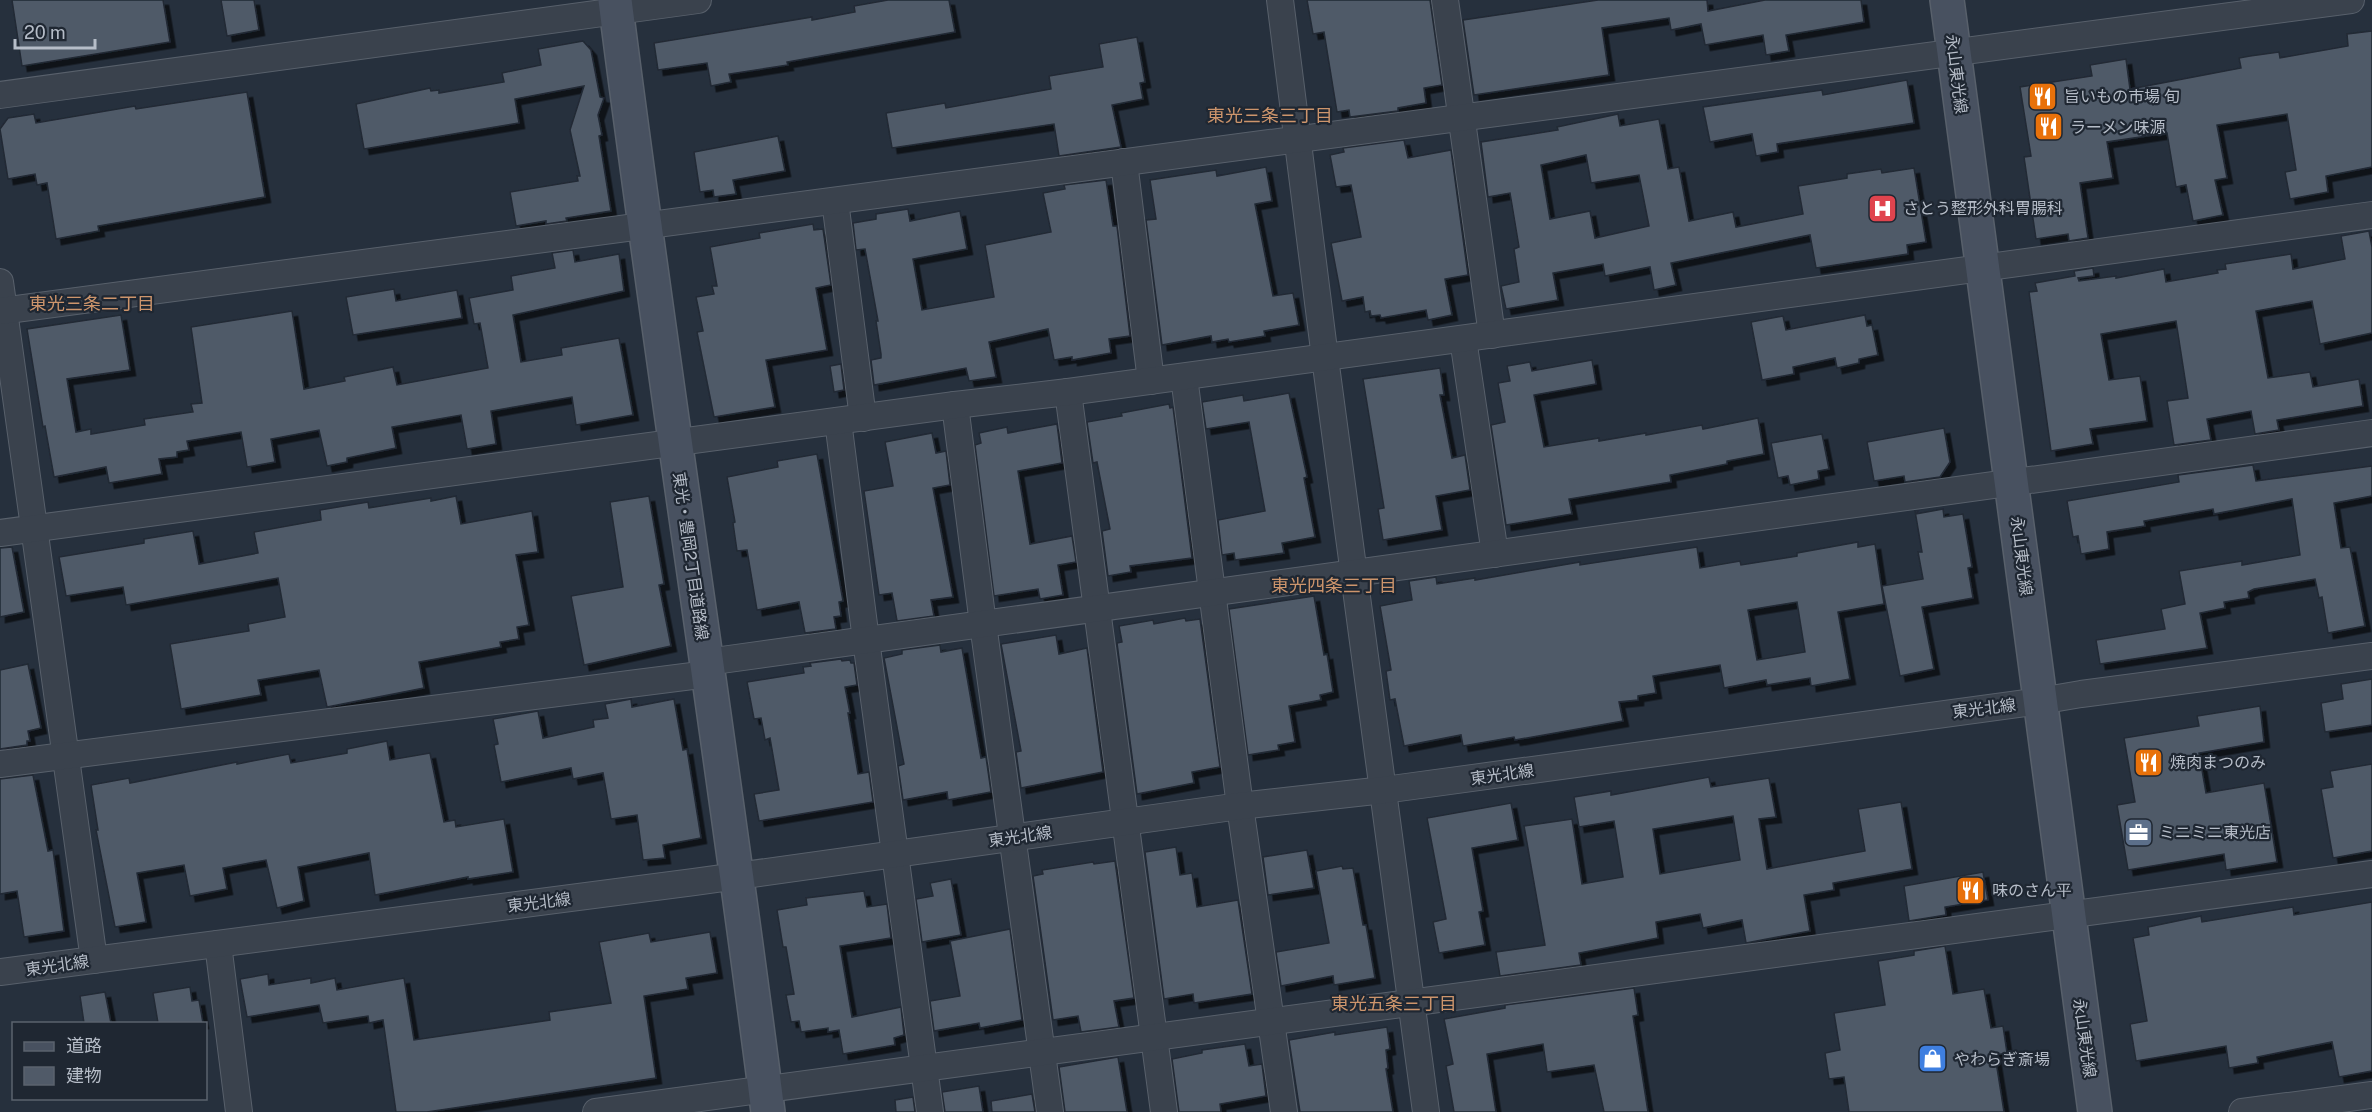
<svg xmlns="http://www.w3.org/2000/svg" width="2372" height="1112" font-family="'Public Sans','Noto Sans JP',sans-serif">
<defs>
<filter id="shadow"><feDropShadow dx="5.5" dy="5.5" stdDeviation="0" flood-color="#0009"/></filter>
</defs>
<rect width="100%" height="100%" fill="#26303d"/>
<g fill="#505a68" stroke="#212934" stroke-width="1.5" fill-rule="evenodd" filter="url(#shadow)">
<polygon points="12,0 163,0 170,42 22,66"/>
<polygon points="221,0 254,0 259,30 227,36"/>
<polygon points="888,0 949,0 955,32 787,62 788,65 729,74 731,82 711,86 707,63 658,70 654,43 812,17 812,20 855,12 854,6"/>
<polygon points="1307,0 1430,0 1442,85 1424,88 1426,103 1398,108 1398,111 1350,117 1349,110 1337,112 1324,32 1313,34"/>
<polygon points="1598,0 1707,0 1708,11 1765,0 1861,0 1864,22 1786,35 1789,51 1766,55 1763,35 1705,45 1701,24 1671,30 1669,18 1602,28 1609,75 1474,95 1463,20"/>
<polygon points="2372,31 2372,167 2326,176 2328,192 2290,199 2285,172 2296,170 2287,114 2217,125 2227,178 2215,180 2223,215 2193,221 2186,185 2176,187 2167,133 2107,142 2113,178 2080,183 2088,238 2069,241 2068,234 2036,239 2024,157 2031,156 2020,87 2092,76 2090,65 2126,59 2130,89 2241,68 2239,58 2250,56 2279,52 2280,58 2348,46 2347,34"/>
<polygon points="1137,37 1145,82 1140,83 1143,99 1112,105 1121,147 1059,156 1054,124 892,148 886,113 945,103 946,108 1051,89 1049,76 1103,67 1099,44"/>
<polygon points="583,41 591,50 600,97 604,98 598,115 602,135 599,136 611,211 566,218 567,221 546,224 546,221 516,226 510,192 578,181 577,176 580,176 570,130 584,86 515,99 519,123 364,149 356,104 430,88 431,91 439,90 439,93 504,82 502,73 541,65 538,49"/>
<polygon points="1907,80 1914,123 1777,144 1778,152 1756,156 1752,134 1710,142 1703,107 1822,90 1823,95"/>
<polygon points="247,92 265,197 98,226 99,231 56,239 47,183 37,185 35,174 8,179 0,129 8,118 34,114 36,123 135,106 136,109"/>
<path d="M1618 114 1620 126 1659 119 1668 169 1679 167 1689 221 1733 212 1736 227 1803 214 1798 186 1847 178V174L1881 169 1882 173 1914 168 1926 242 1907 245 1908 254 1816 268 1810 235 1671 263 1676 285 1654 290 1650 267 1605 276 1603 264 1553 273 1558 300 1506 309 1501 286 1519 282 1514 249 1519 247 1510 193 1488 197 1481 142 1558 130 1557 127ZM1586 155 1591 183 1639 175 1649 226 1595 238 1590 211 1550 219 1541 165Z"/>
<polygon points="778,136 785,171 733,180 736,194 714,197 713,190 700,192 694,152"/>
<polygon points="1404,140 1408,158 1451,150 1468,275 1445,279 1452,315 1428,320 1426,310 1381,318 1380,315 1371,316 1370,311 1365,312 1363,297 1342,301 1331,243 1361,237 1351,185 1336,187 1330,155 1344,152 1343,148"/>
<polygon points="1266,167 1272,201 1255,204 1273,296 1293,293 1299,325 1264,331 1265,336 1229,342 1228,339 1212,342 1211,336 1162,345 1146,220 1156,219 1150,180 1216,170 1217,176"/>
<polygon points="1106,180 1113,226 1117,226 1130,336 1109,339 1111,353 1072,360 1072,357 1054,360 1048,329 989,342 996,377 969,381 966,368 874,385 871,360 881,358 881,354 876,321 878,321 865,249 856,250 853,223 876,219 876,214 908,209 910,221 960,211 967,249 913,259 922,310 994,297 985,245 1051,232 1043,193 1065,189 1064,185"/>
<polygon points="813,224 814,230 823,229 831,285 816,288 827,350 766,360 775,407 714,417 697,332 703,331 696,297 714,294 712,286 717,286 710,247 760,238 759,233"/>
<polygon points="2369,231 2372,247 2372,333 2320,344 2312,301 2256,311 2268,378 2310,372 2313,387 2359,379 2363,406 2277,420 2279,430 2255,434 2251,411 2207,419 2211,440 2174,445 2167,401 2188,398 2176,321 2101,334 2109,380 2140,376 2147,421 2090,429 2093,444 2051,451 2029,292 2037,291 2035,283 2075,276 2074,271 2093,268 2094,276 2078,278 2079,281 2116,276 2116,278 2164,269 2166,282 2218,273 2217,270 2226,269 2225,264 2291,254 2293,269 2345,259 2341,236"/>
<polygon points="573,250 575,262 619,254 624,291 513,315 521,362 562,355 561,348 619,338 633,415 576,425 572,397 491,411 496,444 467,449 461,415 392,427 396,448 347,458 347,462 327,466 319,430 271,439 275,462 247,467 241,432 187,441 189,450 177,452 177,457 159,459 162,474 109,483 106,467 54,477 45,426 43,427 27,329 121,315 130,370 67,379 76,432 91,429 91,434 145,425 144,419 193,412 191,404 202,403 191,327 292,311 304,389 345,381 344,377 393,367 397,385 488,368 480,323 474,324 469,298 513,290 511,276 555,268 552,253"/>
<polygon points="394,289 396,301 457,290 462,318 353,335 346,297"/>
<polygon points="1865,315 1867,326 1872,325 1878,355 1859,359 1859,363 1837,368 1835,358 1793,367 1794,374 1762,380 1751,322 1783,316 1786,330"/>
<polygon points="1592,360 1596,384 1534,395 1544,447 1599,438 1599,441 1646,433 1646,435 1702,425 1703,429 1758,418 1764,454 1727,461 1727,464 1670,475 1671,482 1569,499 1572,514 1506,525 1491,425 1505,422 1498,383 1510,381 1507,366 1530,362 1532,371"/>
<polygon points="841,364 844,390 834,392 830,366"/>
<polygon points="1440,368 1444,395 1440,395 1452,458 1465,455 1470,490 1436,496 1442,530 1383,540 1378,509 1384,508 1363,379"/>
<polygon points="1289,393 1307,477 1304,478 1315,537 1282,543 1284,553 1235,560 1234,553 1222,555 1218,520 1265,511 1249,422 1206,429 1202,402 1243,395 1244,401"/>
<polygon points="1169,404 1170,408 1173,407 1192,558 1130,566 1131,572 1108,576 1102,531 1110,529 1097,462 1093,463 1087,422 1122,416 1121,413"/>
<polygon points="1057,424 1062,463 1018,471 1030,544 1072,536 1076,562 1058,565 1063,595 1040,599 1038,589 994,596 975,445 981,443 979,433 1007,427 1008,433"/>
<polygon points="1944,428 1950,462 1940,477 1905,482 1904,476 1874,481 1867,442"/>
<polygon points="932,433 936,453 946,451 950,485 933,488 953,597 931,600 934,616 897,621 892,593 879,595 864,491 893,486 885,442"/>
<polygon points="1822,434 1829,469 1818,471 1819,479 1790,485 1788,476 1778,478 1771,443"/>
<polygon points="817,454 843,601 839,602 841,616 834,617 836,629 805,633 799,602 757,610 747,550 737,551 733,523 735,522 727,477 778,467 777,461"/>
<polygon points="2253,465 2256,481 2372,466 2372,496 2334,503 2341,548 2350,547 2365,626 2328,633 2322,597 2319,598 2315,579 2254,589 2248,592 2249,598 2224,602 2225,608 2200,613 2207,648 2100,664 2096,640 2165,629 2161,609 2185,604 2179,571 2242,561 2242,565 2300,555 2292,499 2214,514 2213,509 2144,521 2145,526 2107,532 2109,549 2081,554 2078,536 2073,537 2067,501 2179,482 2178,475"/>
<polygon points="456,496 461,524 532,511 538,552 516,555 529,625 517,627 519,639 500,642 501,647 419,662 424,688 327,707 319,670 258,680 261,695 181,709 170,644 249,631 248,624 285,617 278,578 126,605 123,587 66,596 59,557 144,543 144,539 193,531 199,564 258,553 254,532 321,520 320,510 368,502 369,508 431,498 431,501"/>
<polygon points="649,496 664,584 659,585 671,646 584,665 571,596 623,587 610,502"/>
<polygon points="1943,509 1944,517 1963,514 1972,567 1968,568 1973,598 1922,607 1934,669 1900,676 1882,586 1923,579 1918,552 1922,552 1915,511 1918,511 1916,514"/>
<path d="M1858 542V547L1875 544 1884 604 1838 612 1850 679 1811 686 1810 678 1767 685 1766 680 1724 688 1720 665 1653 676 1656 693 1638 696V700L1619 702 1623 721 1515 740 1514 737 1463 746 1461 735 1404 746 1395 699 1390 700 1386 671 1391 670 1380 606 1412 600 1409 581 1436 577 1437 584 1475 578V580L1580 562V565L1697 547 1700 568 1740 561 1741 565 1797 556V553ZM1797 602 1805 652 1757 660 1748 610Z"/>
<polygon points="12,547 24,612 0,617 0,548"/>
<polygon points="1314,596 1324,655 1327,654 1333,692 1320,695 1321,700 1289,706 1295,742 1278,745 1279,750 1248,755 1229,609"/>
<polygon points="1185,618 1186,621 1200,619 1220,767 1192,772 1194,783 1137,794 1117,643 1122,642 1119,626 1153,620 1154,624"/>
<polygon points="1056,635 1059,654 1087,648 1103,772 1021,788 1016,752 1021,751 1001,644"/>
<polygon points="940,645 941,652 962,648 981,758 986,757 991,792 948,800 947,792 903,800 898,766 904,764 884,658 902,654 902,650"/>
<polygon points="841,659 842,661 850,660 851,663 854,663 857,685 845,687 850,713 848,713 858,774 869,772 873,802 759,821 754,794 779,790 770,738 765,740 761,718 754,719 747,682 804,673 803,667 811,666 810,663"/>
<polygon points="28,664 41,728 28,731 30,741 27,741 27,745 0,749 0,670"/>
<polygon points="2372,679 2372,725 2325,732 2321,703 2343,699 2341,684"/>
<polygon points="631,699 632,707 674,699 683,750 687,749 701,838 663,845 665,858 643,860 637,815 611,819 603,773 573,779 571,768 501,782 494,745 498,744 493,719 538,711 543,738 594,727 593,720 608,718 605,704"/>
<polygon points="2260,706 2264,742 2199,753 2206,793 2264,783 2277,862 2226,870 2224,854 2128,870 2117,805 2135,802 2124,738 2199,726 2197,716"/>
<polygon points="387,741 390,760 430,753 444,822 455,820 456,827 504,819 513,872 468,879 468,877 375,895 369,853 298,867 304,901 277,908 266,860 223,868 227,889 190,896 184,865 137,873 146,922 115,927 96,830 98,830 91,785 129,778 130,783 237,762 237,764 289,754 291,763 347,753 347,749"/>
<polygon points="2372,764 2372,851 2333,858 2321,789 2333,787 2330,771"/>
<polygon points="33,775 48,851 53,850 64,931 24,937 17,891 0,894 0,779"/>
<path d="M1709 777 1711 787 1769 778 1776 817 1759 819 1767 869 1865 851 1858 809 1901 802 1912 869 1833 883 1834 890 1804 895 1810 931 1746 943 1742 920 1703 928 1700 914 1656 922 1658 938 1579 953 1581 965 1500 976 1496 952 1545 945 1524 826 1572 819 1582 884 1623 877 1614 821 1579 827 1574 797 1611 791V795ZM1733 816 1740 860 1660 874 1653 829Z"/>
<polygon points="1511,803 1518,840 1472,848 1483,911 1479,912 1485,945 1439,953 1433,922 1446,919 1427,818"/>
<polygon points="1176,847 1180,875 1192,873 1197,907 1238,900 1252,994 1194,1003 1193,994 1164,999 1145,852"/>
<polygon points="1307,850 1314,888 1268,895 1263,857"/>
<polygon points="1115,861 1134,998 1114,1001 1119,1027 1081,1032 1078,1016 1053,1020 1033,876 1043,874 1042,870 1093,862 1094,864"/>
<polygon points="1342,866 1343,869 1353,868 1363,925 1366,925 1375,978 1334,985 1333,976 1281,986 1276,952 1329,943 1316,871"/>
<polygon points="1983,872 1988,900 1945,907 1946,915 1909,921 1904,886"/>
<polygon points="951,879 961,935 922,942 916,899 933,896 930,883"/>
<polygon points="864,891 867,907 887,904 891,938 840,946 852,1017 901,1007 904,1035 894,1038 895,1045 843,1054 839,1030 828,1032 828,1028 801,1032 799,1021 791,1022 786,995 794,994 786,947 783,947 777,910 807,905 806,898"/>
<polygon points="2372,902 2372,1071 2339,1077 2332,1042 2257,1057 2258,1063 2229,1068 2226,1046 2136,1061 2130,1024 2147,1021 2133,938 2149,935 2148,927 2201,916 2202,922 2293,907 2294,915"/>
<polygon points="1010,929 1022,1020 980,1028 979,1023 934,1031 930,1001 960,996 950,941"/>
<polygon points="710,932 717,973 686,978 688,989 644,996 656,1078 427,1112 396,1112 383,1020 369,1023 368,1016 323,1023 319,1005 247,1017 240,979 268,974 269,985 311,978 311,983 335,978 337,990 404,978 414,1040 550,1020 549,1012 611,1003 599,942 649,933 651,942"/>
<polygon points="1945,946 1953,994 1984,989 1991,1028 2003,1026 2007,1053 1995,1055 2004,1112 1849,1112 1844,1077 1829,1079 1825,1053 1840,1050 1834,1013 1885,1005 1878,961 1914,955 1914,951"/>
<polygon points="190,987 192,1001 199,1000 203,1023 158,1023 153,993"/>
<polygon points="1634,988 1638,1015 1633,1016 1648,1112 1604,1112 1594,1065 1547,1072 1543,1044 1487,1054 1496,1112 1454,1112 1446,1066 1453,1064 1444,1019 1505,1008 1505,1005"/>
<polygon points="105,992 111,1023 84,1023 80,996"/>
<polygon points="1387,1027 1390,1049 1386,1050 1388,1068 1386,1069 1393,1112 1300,1112 1289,1040 1335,1032 1335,1035"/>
<polygon points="1245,1044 1249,1066 1262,1064 1266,1096 1220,1104 1221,1112 1179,1112 1172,1059 1202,1053 1202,1050"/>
<polygon points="1118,1057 1127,1112 1065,1112 1059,1067"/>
<polygon points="979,1086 983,1112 945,1112 942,1092"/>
<polygon points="1032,1094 1035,1112 992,1112 991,1101"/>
<polygon points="913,1097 915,1112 896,1112 895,1100"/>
</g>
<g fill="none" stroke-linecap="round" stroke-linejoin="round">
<defs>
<g id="street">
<polyline points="1280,0 1325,358 1426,1112"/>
<polyline points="1445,0 1492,335"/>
<polyline points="0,95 698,0"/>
<polyline points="1124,162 1151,381"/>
<polyline points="835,201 863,418"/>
<polyline points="0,282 94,960"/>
<polyline points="0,311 2351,0"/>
<polyline points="1463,339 1495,554"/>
<polyline points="1184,377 1240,806 1284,1112"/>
<polyline points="1068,392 1164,1112"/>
<polyline points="955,405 983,624 1050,1112"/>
<polyline points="838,421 866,640 930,1112"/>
<polyline points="0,533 955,405 1068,392 2372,215"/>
<polyline points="707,662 2372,433"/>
<polyline points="0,764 708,674"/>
<polyline points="218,944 239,1112"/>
<polyline points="0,972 694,882 1240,806 1384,790 2040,701 2081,694 2372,656"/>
<polyline points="596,1112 2372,874"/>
<polyline points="2242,1112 2372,1095"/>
</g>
<g id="secondary">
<path d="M615 0C662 371 721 741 768 1112"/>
<polyline points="1947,0 2095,1112"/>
</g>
</defs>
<use href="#street" stroke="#58606b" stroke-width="28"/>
<use href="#secondary" stroke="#58606b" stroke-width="36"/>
<use href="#street" stroke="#3a424d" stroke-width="26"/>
<use href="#secondary" stroke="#485160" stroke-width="33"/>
</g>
<defs>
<symbol id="restaurant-square" viewBox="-11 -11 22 22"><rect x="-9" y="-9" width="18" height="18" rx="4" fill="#e8710a" stroke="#1f2732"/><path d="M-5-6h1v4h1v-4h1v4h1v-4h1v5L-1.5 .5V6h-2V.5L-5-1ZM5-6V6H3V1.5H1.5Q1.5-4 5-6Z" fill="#fff"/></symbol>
<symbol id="hospital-square" viewBox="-11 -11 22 22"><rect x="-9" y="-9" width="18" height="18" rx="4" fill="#e0444e" stroke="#1f2732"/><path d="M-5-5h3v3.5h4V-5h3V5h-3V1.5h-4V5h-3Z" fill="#fff"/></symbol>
<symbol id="office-square" viewBox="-11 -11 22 22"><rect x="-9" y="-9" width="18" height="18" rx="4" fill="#5c6f8a" stroke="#1f2732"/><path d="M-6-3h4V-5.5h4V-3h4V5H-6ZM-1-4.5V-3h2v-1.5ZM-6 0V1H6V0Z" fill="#fff"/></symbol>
<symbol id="shop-square" viewBox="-11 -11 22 22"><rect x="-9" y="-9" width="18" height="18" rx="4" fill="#3f7fe0" stroke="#1f2732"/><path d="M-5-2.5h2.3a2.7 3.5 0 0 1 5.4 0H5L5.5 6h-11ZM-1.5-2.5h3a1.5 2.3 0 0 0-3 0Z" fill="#fff"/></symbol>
</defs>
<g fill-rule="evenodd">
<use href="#restaurant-square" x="2026" y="80" width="33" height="33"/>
<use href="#restaurant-square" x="2032" y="110" width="33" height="33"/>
<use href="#hospital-square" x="1866" y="192" width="33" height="33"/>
<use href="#restaurant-square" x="2132" y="746" width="33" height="33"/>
<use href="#office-square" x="2122" y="816" width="33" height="33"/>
<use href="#restaurant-square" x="1954" y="874" width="33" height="33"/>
<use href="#shop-square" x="1916" y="1042" width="33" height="33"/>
</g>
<g text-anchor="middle" stroke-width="4.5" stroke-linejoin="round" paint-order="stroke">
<g font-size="16" fill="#b6bdc8" stroke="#1f2732">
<text transform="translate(1957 74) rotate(83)" y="6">永山東光線</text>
<text transform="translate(691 556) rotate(82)" y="6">東光・豊岡2丁目道路線</text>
<text transform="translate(2022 556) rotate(83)" y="6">永山東光線</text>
<text transform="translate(1984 708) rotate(-7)" y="6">東光北線</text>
<text transform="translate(1502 774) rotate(-8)" y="6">東光北線</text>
<text transform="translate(1020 836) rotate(-8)" y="6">東光北線</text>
<text transform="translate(539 902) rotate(-7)" y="6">東光北線</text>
<text transform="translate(57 965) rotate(-8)" y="6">東光北線</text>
<text transform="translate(2085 1038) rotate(82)" y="6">永山東光線</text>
</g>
<g font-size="16" fill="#b6bdc8" stroke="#1f2732" text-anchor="start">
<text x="2064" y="102">旨いもの市場 旬</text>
<text x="2070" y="133">ラーメン味源</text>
<text x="1903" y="214">さとう整形外科胃腸科</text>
<text x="2170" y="768">焼肉まつのみ</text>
<text x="2159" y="838">ミニミニ東光店</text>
<text x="1992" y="896">味のさん平</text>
<text x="1954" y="1065">やわらぎ斎場</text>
</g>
<g font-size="18" fill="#cd956c" stroke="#1f2732">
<text x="1270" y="122">東光三条三丁目</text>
<text x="92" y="310">東光三条二丁目</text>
<text x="1334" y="592">東光四条三丁目</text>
<text x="1394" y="1010">東光五条三丁目</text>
</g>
</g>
<rect x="12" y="1022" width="195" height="78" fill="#1f2732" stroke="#5b636e" stroke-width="1.5"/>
<rect x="24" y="1042" width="30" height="9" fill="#485160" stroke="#5b636e" stroke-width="1.5"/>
<text x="66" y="1052" font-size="18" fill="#b6bdc8">道路</text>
<rect x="24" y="1067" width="30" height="18" fill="#505a68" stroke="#5b636e" stroke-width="1.5"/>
<text x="66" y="1082" font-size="18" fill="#b6bdc8">建物</text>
<path d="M15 39v9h80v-9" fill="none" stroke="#b6bdc8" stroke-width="3"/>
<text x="24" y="39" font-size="18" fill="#b6bdc8" stroke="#1f2732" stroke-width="4.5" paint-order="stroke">20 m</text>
</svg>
